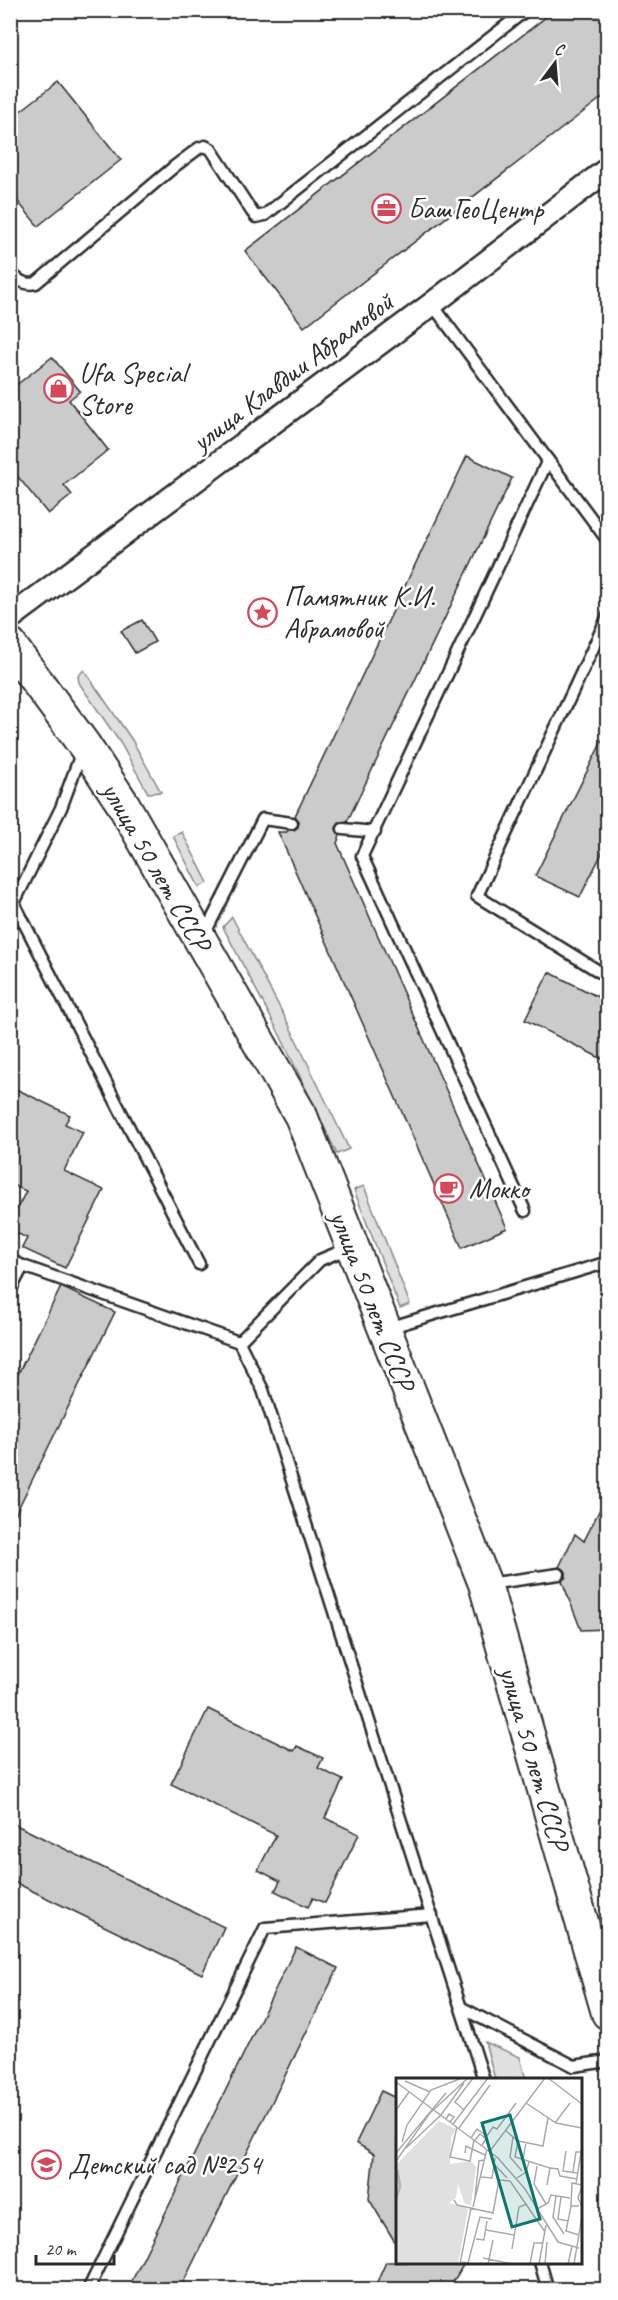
<svg xmlns="http://www.w3.org/2000/svg" width="618" height="2300" font-family="Caveat,sans-serif">
<rect width="100%" height="100%" fill="#fff"/>
<filter id="ink" filterUnits="userSpaceOnUse"><feTurbulence type="fractalNoise" baseFrequency=".0167" numOctaves="2"/><feDisplacementMap in="SourceGraphic" scale="12" xChannelSelector="R" yChannelSelector="G"/><feConvolveMatrix kernelMatrix="1 2 1 2 8 2 1 2 1" color-interpolation-filters="sRGB"/></filter>
<g filter="url(#ink)">
<g fill="#e0e0e0" stroke="#868686" stroke-width="1.5">
<polygon points="84,670 132,740 161,792 148,793 121,744 79,683 78,676"/>
<polygon points="182,832 208,883 199,887 173,836"/>
<polygon points="232,917 290,1027 349,1149 337,1154 280,1035 223,927"/>
<polygon points="364,1186 410,1304 400,1308 354,1190"/>
<polygon points="485,2042 520,2057 526,2079 495,2079"/>
</g>
<g fill="#cbcbcb" stroke="#2b2b2b" stroke-width="1.5">
<polygon points="555,10 608,10 608,93 304,327 245,251"/>
<polygon points="58,82 121,160 38,226 10,192 10,119"/>
<polygon points="52,357 80,391 69,400 108,450 64,485 72,495 48,514 10,467 10,390"/>
<polygon points="467,456 512,478 347,822 339,822 336,829 340,836 337,843 507,1228 462,1248 278,832 287,832 288,830 294,830 298,827 299,821 295,816"/>
<polygon points="142,620 155,642 135,653 121,631"/>
<polygon points="608,729 608,841 580,897 535,876"/>
<polygon points="549,972 608,1002 608,1062 525,1020"/>
<polygon points="10,1086 70,1115 65,1124 83,1132 64,1171 104,1190 65,1268 22,1248 27,1238 10,1230 10,1223 26,1191 10,1184"/>
<polygon points="61,1287 115,1312 10,1525 10,1390"/>
<polygon points="608,1493 608,1629 581,1630 562,1581 566,1577 566,1572 564,1569 559,1567 575,1534 584,1541"/>
<polygon points="208,1709 294,1751 297,1746 323,1758 318,1768 343,1780 325,1818 359,1834 325,1903 313,1898 308,1907 275,1891 280,1881 258,1870 276,1835 171,1784"/>
<polygon points="10,1822 224,1927 202,1974 10,1880"/>
<polygon points="296,1947 338,1968 180,2289 128,2289"/>
<polygon points="381,2091 398,2099 398,2247 369,2199 374,2154 356,2143"/>
<polygon points="386,2262 465,2262 449,2289 374,2289"/>
</g>
<g fill="none" stroke-linecap="round" stroke-linejoin="round">
<defs>
<g id="service">
<path d="M10 272C18 280 25 286 36 283L175 166 199 148 205 146 211 149 252 212 256 217 265 215 526 10"/>
<polyline points="432,304 608,541"/>
<polyline points="608,616 477,896 608,977"/>
<polyline points="343,829 375,832"/>
<polyline points="14,903 199,1264"/>
<polyline points="11,909 61,808 82,751"/>
<polyline points="204,935 263,819 292,823"/>
<polyline points="525,1211 362,856 548,460"/>
<polyline points="10,1260 23,1266"/>
<polyline points="10,1291 23,1266 239,1342 263,1390 484,2080"/>
<polyline points="388,1328 605,1263 608,1259"/>
<polyline points="239,1342 320,1260 349,1248"/>
<polyline points="488,1584 559,1574"/>
<polyline points="462,2008 574,2066 608,2061"/>
<polyline points="540,2262 548,2290"/>
<polyline points="88,2290 265,1928 432,1915"/>
</g>
<polyline id="minor" points="10,618 432,304 608,169"/>
<polyline id="secondary" points="10,645 84,745 123,804 301,1116 485,1584 608,2013"/>
</defs>
<use href="#service" stroke="#2b2b2b" stroke-width="15"/>
<use href="#minor" stroke="#2b2b2b" stroke-width="27"/>
<use href="#secondary" stroke="#2b2b2b" stroke-width="36"/>
<use href="#service" stroke="#fff" stroke-width="10"/>
<use href="#minor" stroke="#fff" stroke-width="22"/>
<use href="#secondary" stroke="#fff" stroke-width="32"/>
</g>
</g>
<defs>
<symbol id="office-ring" viewBox="-11 -11 22 22"><circle r="9.5" fill="#fff" stroke="#d1495b" stroke-width="1.5"/><path d="M-6-3h4V-5.5h4V-3h4V5H-6ZM-1-4.5V-3h2v-1.5ZM-6 0V1H6V0Z" fill="#d1495b"/></symbol>
<symbol id="shop-ring" viewBox="-11 -11 22 22"><circle r="9.5" fill="#fff" stroke="#d1495b" stroke-width="1.5"/><path d="M-5-2.5h2.3a2.7 3.5 0 0 1 5.4 0H5L5.5 6h-11ZM-1.5-2.5h3a1.5 2.3 0 0 0-3 0Z" fill="#d1495b"/></symbol>
<symbol id="sight-ring" viewBox="-11 -11 22 22"><circle r="9.5" fill="#fff" stroke="#d1495b" stroke-width="1.5"/><path d="M0-6L1.8-2.2L6-1.7L2.9 1.2L3.7 5.4L0 3.3L-3.7 5.4L-2.9 1.2L-6-1.7L-1.8-2.2Z" fill="#d1495b"/></symbol>
<symbol id="cafe-ring" viewBox="-11 -11 22 22"><circle r="9.5" fill="#fff" stroke="#d1495b" stroke-width="1.5"/><path d="M-5.5-4.5H6V0H3Q3 3.5 0 3.5H-2.5Q-5.5 3.5-5.5 0ZM3-3.2v2h1.7v-2ZM-6 4.5H4V6H-6Z" fill="#d1495b"/></symbol>
<symbol id="school-ring" viewBox="-11 -11 22 22"><circle r="9.5" fill="#fff" stroke="#d1495b" stroke-width="1.5"/><path d="M0-5L7-2L0 1L-7-2ZM-4 1L0 2.5L4 1V4Q0 6-4 4Z" fill="#d1495b"/></symbol>
</defs>
<g fill-rule="evenodd">
<use href="#office-ring" x="370" y="192" width="33" height="33"/>
<use href="#shop-ring" x="42" y="372" width="33" height="33"/>
<use href="#sight-ring" x="246" y="596" width="33" height="33"/>
<use href="#cafe-ring" x="432" y="1172" width="33" height="33"/>
<use href="#school-ring" x="30" y="2148" width="33" height="33"/>
</g>
<g text-anchor="middle" stroke-width="5" stroke-linejoin="round" paint-order="stroke">
<g font-size="28" fill="#2b2b2b" stroke="#fff" text-anchor="start">
<text x="408" y="218">БашГеоЦентр</text>
<text x="79" y="382">Ufa Special<tspan x="79" dy="32">Store</tspan></text>
<text x="284" y="606">Памятник К.И.<tspan x="284" dy="32">Абрамовой</tspan></text>
<text x="469" y="1198">Мокко</text>
<text x="68" y="2174">Детский сад №254</text>
</g>
<g font-size="28" fill="#2b2b2b" stroke="#fff">
<text transform="translate(292 371) rotate(-37)" y="10">улица Клавдии Абрамовой</text>
<text transform="translate(157 866) rotate(60)" y="10">улица 50 лет СССР</text>
<text transform="translate(373 1300) rotate(69)" y="10">улица 50 лет СССР</text>
<text transform="translate(535 1758) rotate(74)" y="10">улица 50 лет СССР</text>
</g>
</g>
<g transform="translate(396 2078)">
<rect width="186" height="186" fill="#fff"/>
<path d="M43 43 60 51 55 60 54 86 75 83 80 89 75 127 69 126 62 106 60 120 53 125 72 131 62 186H0V87Z" fill="#e0e0e0"/>
<path fill="none" stroke="#b6b6b6" stroke-width="3" d="M0 120 4 108 1 92"/>
<path fill="none" stroke="#aaa" stroke-width="1.5" d="M152 0 186 26M9 3 34 14M0 4 102 80 129 111 162 164 183 170M130 25 160 45 186 50M0 32 13 14M68 32 59 24 77 0M50 41 53 36 58 39 54 44M159 45 174 25M57 46 92 0M61 49 54 79 74 83 78 62M63 50 94 7M110 53 122 63 119 79 154 90 151 107M117 59 114 79 126 93M75 60 81 51 91 58 97 49 101 51 120 25M79 62 84 56 90 61 86 67M122 63 147 68 152 40M6 64 11 47 35 12 66 0M10 70 45 37 68 5M94 73 149 0M170 73 167 93 182 95M0 75 50 15M69 75 70 68 89 77M127 82 130 64M0 83 34 35 72 0M98 86 111 100M141 88 138 106 150 126M154 90 162 91 164 98 181 101M177 94 180 74H185M85 99 96 100 99 80M121 100 130 94 133 84M114 103 149 154M180 106 186 68M186 108 182 120 186 128M160 118 157 139 168 156M79 119 83 83 88 82M165 119 162 141 172 143M58 122 61 127 97 135 103 102 114 103M175 128 176 105 186 107M77 129 91 71M141 131 152 125 155 117 174 120M90 152 118 157M183 157 170 153 175 128H183M80 161 88 162 91 143M116 171 123 129 131 126M87 180 117 186M66 184 72 185 84 139 96 141M64 186 75 130M92 186 97 162M134 186 138 165H147M143 186 150 147M149 186 151 164M172 186 176 168M178 186 186 138"/>
<path fill="#0f766e" fill-opacity="0.15" stroke="#0f766e" stroke-width="3" d="M114 37 144 141 116 149 86 45Z"/>
<rect width="186" height="186" fill="none" stroke="#2b2b2b" stroke-width="3"/>
</g>
<rect width="618" height="2300" fill="none" stroke="#fff" stroke-width="36"/>
<rect x="18" y="18" width="582" height="2264" fill="none" stroke="#2b2b2b" stroke-width="2" filter="url(#ink)"/>
<g transform="translate(555 63) rotate(16)" stroke="#ffffff" stroke-width="4.5" paint-order="stroke">
<path d="M0-4.5L10 22L0 15L-10 22Z" fill="#2b2b2b"/>
<text y="-9" font-size="16" font-weight="bold" text-anchor="middle" fill="#2b2b2b">С</text>
</g>
<path d="M36 2255v9h78v-9" fill="none" stroke="#2b2b2b" stroke-width="3"/>
<text x="45" y="2255" font-size="18" fill="#2b2b2b" stroke="#ffffff" stroke-width="4.5" paint-order="stroke">20 m</text>
</svg>
